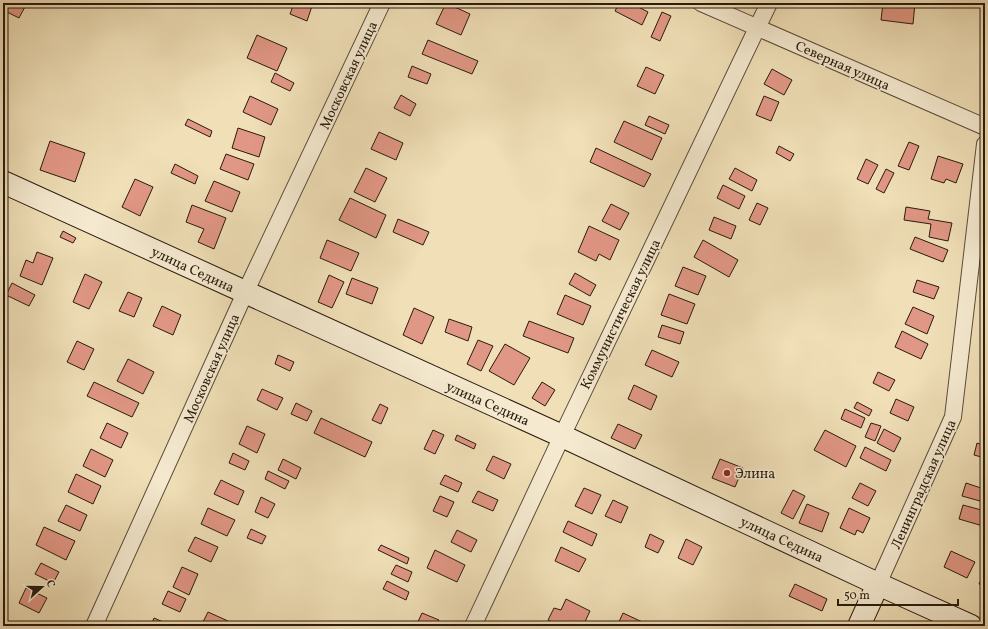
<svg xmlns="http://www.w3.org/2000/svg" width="988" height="629" font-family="Vollkorn,serif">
<rect width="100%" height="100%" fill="#f0dfb7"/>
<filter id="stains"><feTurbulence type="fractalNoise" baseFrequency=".005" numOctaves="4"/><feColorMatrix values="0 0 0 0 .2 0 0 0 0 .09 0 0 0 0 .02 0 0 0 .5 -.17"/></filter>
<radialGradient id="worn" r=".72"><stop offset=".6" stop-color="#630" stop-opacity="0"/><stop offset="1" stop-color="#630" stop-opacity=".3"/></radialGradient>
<g fill="#e19785" stroke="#281b0d">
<polygon points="3,3 27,3 19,18 3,10"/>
<polygon points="294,3 313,3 307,21 290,14"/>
<polygon points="446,3 470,14 461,35 436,24"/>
<polygon points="619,3 631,3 648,12 642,25 615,11"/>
<polygon points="883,3 915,3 913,24 881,20"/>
<polygon points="662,12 671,16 660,41 651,37"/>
<polygon points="257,35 287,48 277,71 247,58"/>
<polygon points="428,40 478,61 472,74 422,54"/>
<polygon points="412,66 431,74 427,84 408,77"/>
<polygon points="646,67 664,75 655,94 637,86"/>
<polygon points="772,69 792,80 784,95 764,84"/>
<polygon points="275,73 294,83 290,91 271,82"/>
<polygon points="401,95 416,104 410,116 394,108"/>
<polygon points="250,96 278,109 271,125 243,112"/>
<polygon points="764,96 779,102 771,121 756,115"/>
<polygon points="649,116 669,125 665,134 645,125"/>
<polygon points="188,119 212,131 210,137 185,125"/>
<polygon points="624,121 662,138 652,160 614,142"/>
<polygon points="238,128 265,137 259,157 232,148"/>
<polygon points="379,132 403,143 396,160 371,149"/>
<polygon points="50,141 85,153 75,182 40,170"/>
<polygon points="909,142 919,146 909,170 898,166"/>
<polygon points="779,146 794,154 790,161 776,153"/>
<polygon points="596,148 651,174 644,187 590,162"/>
<polygon points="226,154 254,164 248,180 220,169"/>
<polygon points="938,156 963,164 956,183 946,179 944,183 931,179"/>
<polygon points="866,159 878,165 868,184 857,179"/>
<polygon points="175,164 198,176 195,184 171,173"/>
<polygon points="366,168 387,178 375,202 354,192"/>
<polygon points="735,168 757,180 752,191 729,179"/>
<polygon points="886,169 894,173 884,193 876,189"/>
<polygon points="135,179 153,187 140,216 122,207"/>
<polygon points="214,181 240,192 232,212 205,201"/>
<polygon points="723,185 745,196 739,209 717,198"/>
<polygon points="350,198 386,215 376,238 339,220"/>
<polygon points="757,203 768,208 760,225 749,220"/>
<polygon points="611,204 629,213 620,230 602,221"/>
<polygon points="192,205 226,218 214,249 198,242 204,229 186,222"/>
<polygon points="906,207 930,211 928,219 952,223 948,241 929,237 931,224 904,220"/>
<polygon points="714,217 736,226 731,239 709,230"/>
<polygon points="398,219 429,232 423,245 393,232"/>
<polygon points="589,226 619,240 610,260 599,254 596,261 578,252"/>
<polygon points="63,231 76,238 73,243 60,237"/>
<polygon points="915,237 948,250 943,262 910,249"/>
<polygon points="327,240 359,253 351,271 320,258"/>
<polygon points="703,240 738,260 729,277 694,257"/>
<polygon points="37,252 53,258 42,285 20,276 26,260 33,263"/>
<polygon points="683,267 706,276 698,295 675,286"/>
<polygon points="575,273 596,285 590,296 569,284"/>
<polygon points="85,274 102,282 89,309 73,302"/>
<polygon points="329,275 344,282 332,308 318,302"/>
<polygon points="352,278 378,288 372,304 346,294"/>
<polygon points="917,280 939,287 934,299 913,292"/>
<polygon points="12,283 35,295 29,306 6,295"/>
<polygon points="128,292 142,298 134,317 119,311"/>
<polygon points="669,294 695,304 687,324 661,315"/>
<polygon points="565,295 591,306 583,325 557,314"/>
<polygon points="162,306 181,315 173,335 153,326"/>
<polygon points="913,307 934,316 927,334 905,324"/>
<polygon points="414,308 434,317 422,344 403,335"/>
<polygon points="449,319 472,327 468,341 445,332"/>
<polygon points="529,321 574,338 568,353 523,336"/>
<polygon points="662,325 684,332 680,344 658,337"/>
<polygon points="902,331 928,344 921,359 895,347"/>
<polygon points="478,340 493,346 481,371 467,364"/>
<polygon points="77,341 94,349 84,370 67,362"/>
<polygon points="505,344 530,358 514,385 489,371"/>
<polygon points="652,350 679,362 672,377 645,365"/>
<polygon points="278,355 294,362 290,371 275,364"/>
<polygon points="128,359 154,372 143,394 117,381"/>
<polygon points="878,372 895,380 889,391 873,383"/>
<polygon points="94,382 139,403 132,417 87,396"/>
<polygon points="542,382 555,390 545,406 532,398"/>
<polygon points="634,385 657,396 651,410 628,399"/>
<polygon points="262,389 283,398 277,410 257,400"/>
<polygon points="896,399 914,407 908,421 890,413"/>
<polygon points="857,402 872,410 869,416 854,408"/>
<polygon points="296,403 312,411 307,421 291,414"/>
<polygon points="380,404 388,408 381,424 372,420"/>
<polygon points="845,409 865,418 861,428 841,419"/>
<polygon points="321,418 372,442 365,457 314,433"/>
<polygon points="107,423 128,433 121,448 100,438"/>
<polygon points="871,423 881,426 875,441 865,437"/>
<polygon points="618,424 642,435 635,449 611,438"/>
<polygon points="247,426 265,434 257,453 239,444"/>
<polygon points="884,429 901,438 894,452 877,443"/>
<polygon points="433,430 444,435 435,454 424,449"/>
<polygon points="825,430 856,446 846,467 814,450"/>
<polygon points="457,435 476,444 474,449 455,440"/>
<polygon points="977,443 985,446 985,458 974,455"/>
<polygon points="865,447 891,460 886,471 860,458"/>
<polygon points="91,449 113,460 105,477 83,466"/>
<polygon points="233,453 249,461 245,470 229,463"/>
<polygon points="493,456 511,464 504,479 486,470"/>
<polygon points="283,459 301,468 296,479 278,470"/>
<polygon points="720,459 743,468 735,487 712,478"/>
<polygon points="268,471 289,481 285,489 265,479"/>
<polygon points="76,474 101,486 93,504 68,492"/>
<polygon points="445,475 462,483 458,492 440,484"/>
<polygon points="221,480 244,491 238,505 214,494"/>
<polygon points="860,483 876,491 868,506 852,498"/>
<polygon points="966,483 984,489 980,501 962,496"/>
<polygon points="584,488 601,495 592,514 575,506"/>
<polygon points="793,490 805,496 793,519 781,513"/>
<polygon points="478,491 498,500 493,511 472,502"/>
<polygon points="440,496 454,502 447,517 433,511"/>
<polygon points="261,497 275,504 268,518 255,512"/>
<polygon points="613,500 628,507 621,523 605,516"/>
<polygon points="807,504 829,513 822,532 799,523"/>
<polygon points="66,505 87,515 80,531 58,521"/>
<polygon points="963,505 985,511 985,518 983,526 959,519"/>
<polygon points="208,508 235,520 227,536 201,524"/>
<polygon points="849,508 870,518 863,533 857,530 855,535 840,528"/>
<polygon points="568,521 597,534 592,546 563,532"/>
<polygon points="44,527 75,541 66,560 36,545"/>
<polygon points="251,529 266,536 262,544 247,538"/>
<polygon points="457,530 477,540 471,552 451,542"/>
<polygon points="650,534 664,541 658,553 645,547"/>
<polygon points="195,537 218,547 211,562 188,551"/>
<polygon points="686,539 702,547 693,565 678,558"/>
<polygon points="381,545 409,558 407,564 378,550"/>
<polygon points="561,547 586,559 579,572 555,561"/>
<polygon points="435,550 465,565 457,582 427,568"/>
<polygon points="951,551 975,562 967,578 944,567"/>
<polygon points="41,563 59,572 53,583 35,574"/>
<polygon points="396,565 412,572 408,582 391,574"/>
<polygon points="182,567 198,574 189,595 173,587"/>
<polygon points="985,572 985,587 979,584"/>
<polygon points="387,581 409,592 406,600 383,589"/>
<polygon points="795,584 827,599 822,611 789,596"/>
<polygon points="26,588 47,598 39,613 19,603"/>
<polygon points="168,591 186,599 180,612 162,604"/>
<polygon points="566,599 590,611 583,626 553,626 554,623 548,620 554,608 561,610"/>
<polygon points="208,612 228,621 225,626 211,626 203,622"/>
<polygon points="422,613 439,620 436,626 416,626"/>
<polygon points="623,613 651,626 617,626"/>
<polygon points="154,618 172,626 151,626"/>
</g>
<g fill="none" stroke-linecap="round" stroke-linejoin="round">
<defs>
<g id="street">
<polyline points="701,3 985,127"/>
<polyline points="878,584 953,417 985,144"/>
<polyline points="94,626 245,293 382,3"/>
<polyline points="473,626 562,436 769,3"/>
</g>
<g id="secondary">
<polyline points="3,182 562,436 878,584 971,626"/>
<polyline points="859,626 878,584"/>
</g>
</defs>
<use href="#street" stroke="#5a4c38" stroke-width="18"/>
<use href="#secondary" stroke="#281b0d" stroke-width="24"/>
<use href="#street" stroke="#f5ead0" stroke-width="16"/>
<use href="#secondary" stroke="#f5ead0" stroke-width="22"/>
</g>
<circle fill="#8f2418" stroke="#f5ead0" stroke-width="1.5" cx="727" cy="473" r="4"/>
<g text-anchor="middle" stroke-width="3" stroke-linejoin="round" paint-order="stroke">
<g font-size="14" fill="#281b0d" stroke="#f5ead0">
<text transform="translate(843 65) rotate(24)" y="5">Северная улица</text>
<text transform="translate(348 75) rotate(-65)" y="5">Московская улица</text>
<text transform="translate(193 269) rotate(25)" y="5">улица Седина</text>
<text transform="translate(620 314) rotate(-64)" y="5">Коммунистическая улица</text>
<text transform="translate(211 368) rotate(-66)" y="5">Московская улица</text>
<text transform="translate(488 403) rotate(24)" y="5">улица Седина</text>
<text transform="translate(923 484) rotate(-66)" y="5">Ленинградская улица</text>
<text transform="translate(782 539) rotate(25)" y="5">улица Седина</text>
</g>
<g font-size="14" fill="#281b0d" stroke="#f5ead0" text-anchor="start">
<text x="735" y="478">Элина</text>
</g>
</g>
<rect width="988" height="629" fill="none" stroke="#f0dfb7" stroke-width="16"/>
<rect x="4" y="4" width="980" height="621" fill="none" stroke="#281b0d" stroke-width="2"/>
<rect x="8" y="8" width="972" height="613" fill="none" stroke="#281b0d"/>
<g transform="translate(42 587) rotate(69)" stroke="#f5ead0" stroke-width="3" paint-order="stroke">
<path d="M0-3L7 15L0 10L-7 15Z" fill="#281b0d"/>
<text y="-6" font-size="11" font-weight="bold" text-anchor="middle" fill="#281b0d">С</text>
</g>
<path d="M838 599v6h120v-6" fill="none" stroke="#281b0d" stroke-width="2"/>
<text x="844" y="599" font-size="12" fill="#281b0d" stroke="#f5ead0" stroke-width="3" paint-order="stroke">50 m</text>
<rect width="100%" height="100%" filter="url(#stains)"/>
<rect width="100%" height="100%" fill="url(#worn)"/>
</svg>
